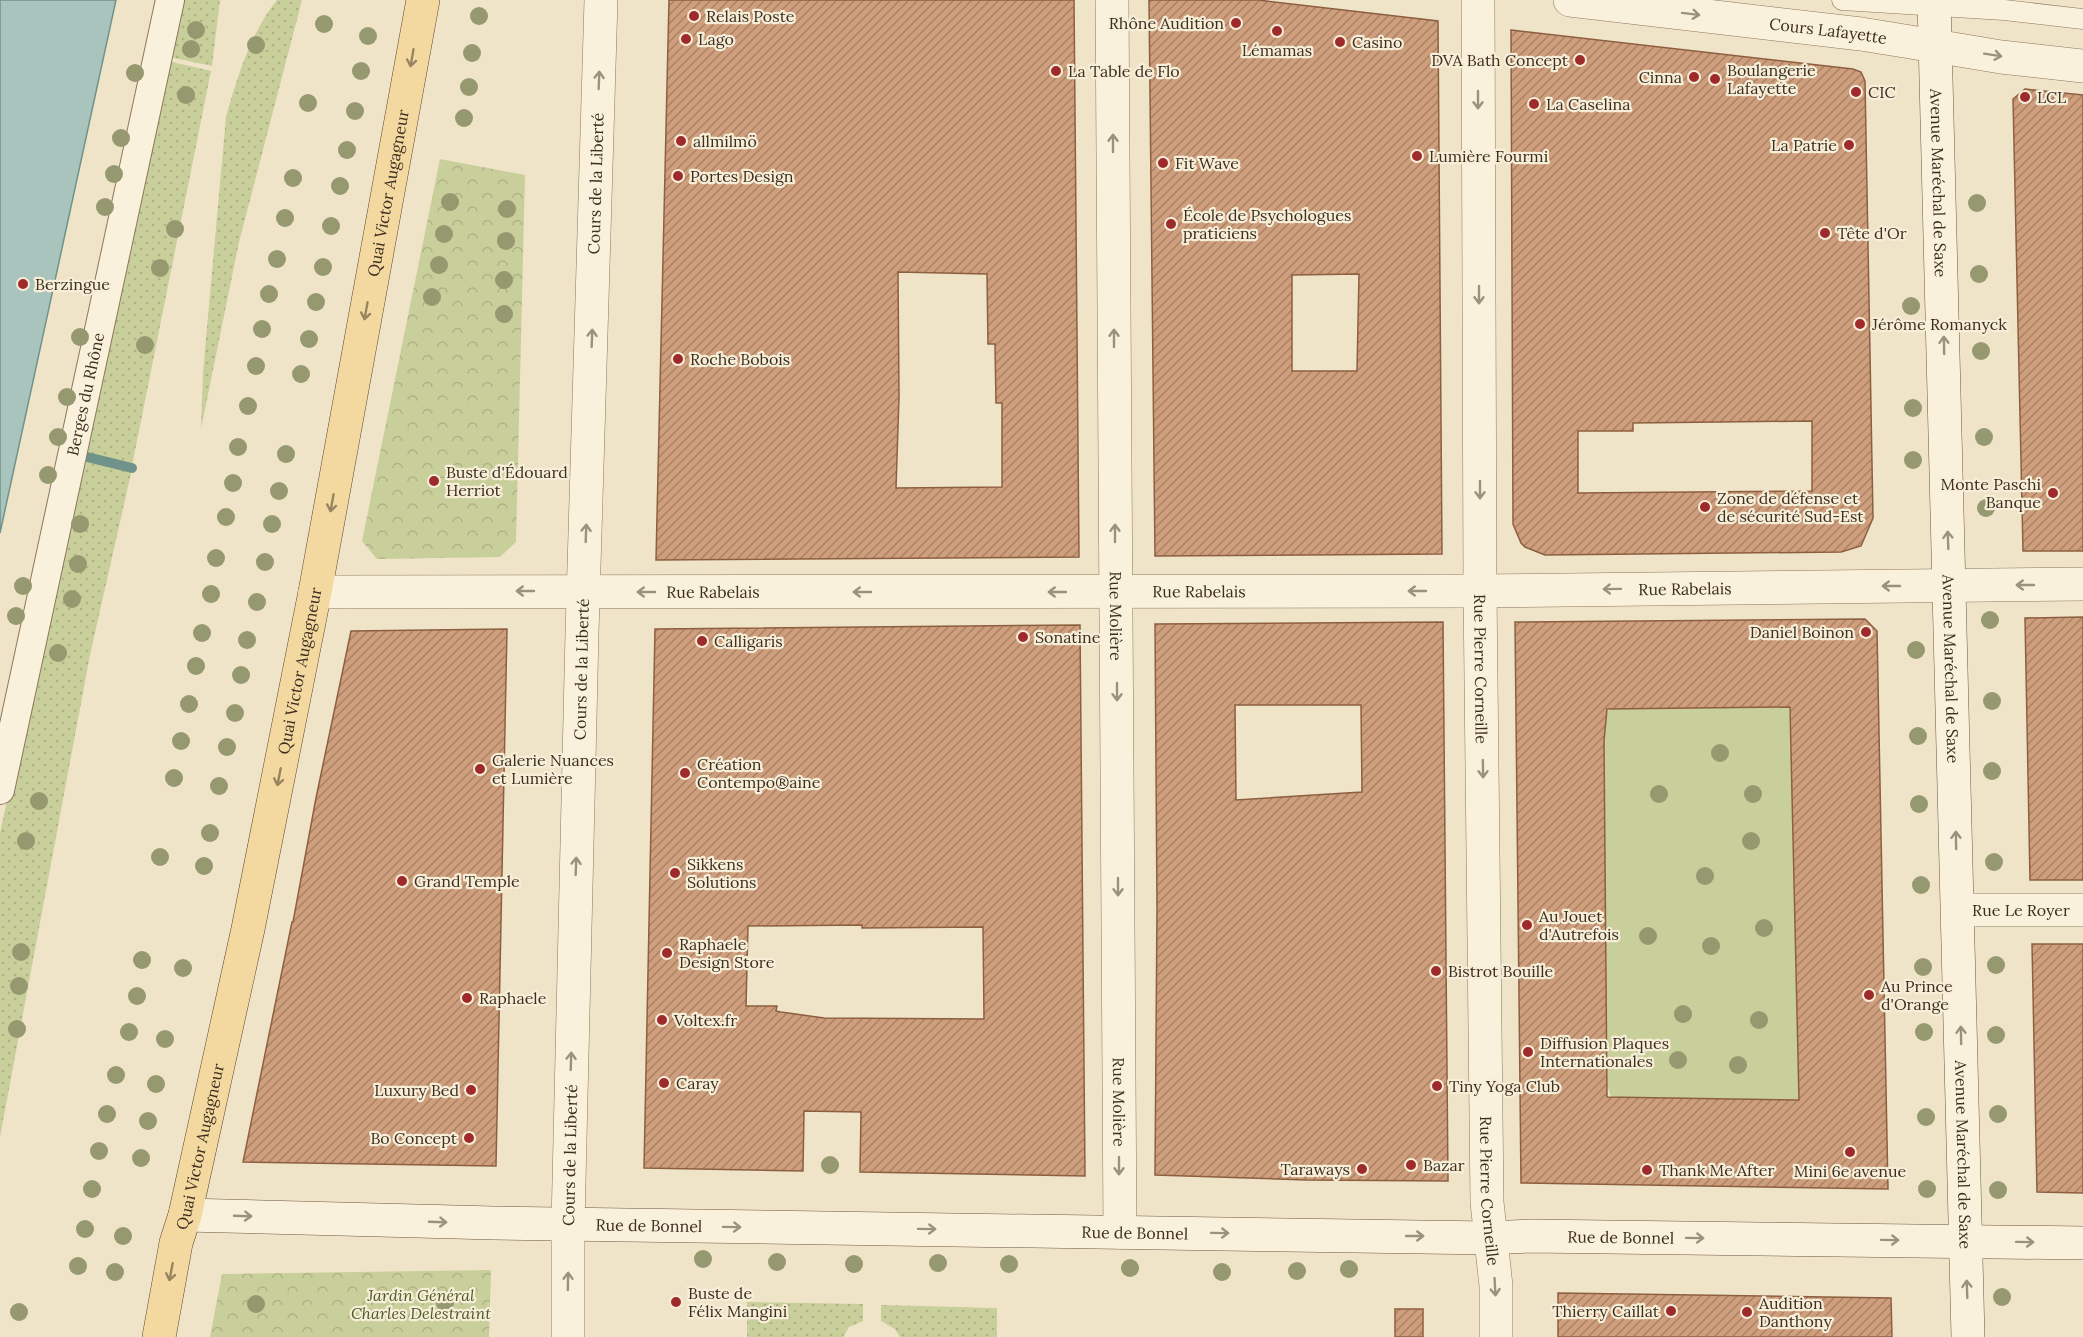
<svg xmlns="http://www.w3.org/2000/svg" width="2083" height="1337" font-family="Lora,serif">
<defs>
<pattern id="grass-dots" width="8" height="8" patternUnits="userSpaceOnUse" patternTransform="scale(1.5)"><rect width="8" height="8" fill="#c9cf9b"/><path d="M2 2h.1M6 6h.1" fill="none" stroke="#aeb285" stroke-width="1.8" stroke-linecap="round"/></pattern>
<pattern id="park-crowns" width="20" height="18" patternUnits="userSpaceOnUse" patternTransform="scale(1.5)"><rect width="20" height="18" fill="#c9cf9b"/><path d="M2 6a3 3 0 1 1 6 0M12 15a3 3 0 1 1 6 0" fill="none" stroke="#aeb285"/></pattern>
<pattern id="building-hatch" width="6" height="6" patternUnits="userSpaceOnUse" patternTransform="scale(1.5)"><rect width="6" height="6" fill="#cf9f7d"/><path d="M-1 1l2-2M0 6l6-6M5 7l2-2" fill="none" stroke="#a98266"/></pattern>
</defs>
<rect width="100%" height="100%" fill="#f0e4c8"/>
<g fill="url(#grass-dots)">
<polygon points="181,0 220,0 212,66 169,57"/>
<path d="M277 0H302L239 242 201 429 203 372 226 117C238 75 250 34 277 0Z"/>
<polygon points="168,61 211,71 132,466 83,453"/>
<polygon points="82,457 132,469 90,655 0,1137 0,833"/>
<polygon points="747,1302 863,1304 863,1321 849,1327 843,1337 747,1337"/>
<polygon points="881,1305 997,1308 997,1337 900,1337 895,1329 881,1321"/>
</g>
<g fill="url(#park-crowns)">
<polygon points="440,159 525,175 516,542 500,557 377,559 362,541"/>
<polygon points="491,1270 489,1337 210,1337 222,1274"/>
</g>
<polygon fill="#c9cf9b" points="1788,706 1790,716 1800,1098 1793,1100 1611,1097 1607,1085 1599,715 1612,709"/>
<polygon fill="#a9c4bc" stroke="#6f938a" stroke-width="1.5" points="0,0 116,0 0,533"/>
<g fill="none" stroke-linecap="round" stroke-linejoin="round">
<polyline stroke="#6f938a" stroke-width="10" points="83,456 132,468"/>
</g>
<g fill="url(#building-hatch)" stroke="#8d5f41" stroke-width="1.5" fill-rule="evenodd">
<path d="M669 0H1074L1079 557 656 560ZM898 272 987 274 988 344H995L996 403H1002V487L896 488 899 397Z"/>
<path d="M1149 0H1258L1438 21 1442 554 1155 556ZM1359 274 1357 371H1292V275Z"/>
<path d="M1511 30 1853 69 1861 72 1865 81 1873 518 1861 546 1841 552 1545 555 1525 547 1521 543 1513 524ZM1812 421V491L1578 493V431H1633V423Z"/>
<polygon points="2025,89 2083,95 2083,551 2023,551 2013,99"/>
<polygon points="2083,617 2083,880 2030,880 2025,618"/>
<path d="M1865 619 1877 631 1888 1189 1521 1183 1515 622ZM1790 707 1799 1100 1607 1097 1604 741 1607 709Z"/>
<path d="M1443 622 1448 1181 1306 1180 1155 1175 1157 908 1155 624ZM1235 705H1361L1362 792 1236 800Z"/>
<path d="M1080 625 1085 1176 860 1172 861 1112 804 1111 803 1171 644 1168 655 629ZM862 925V928L983 927 984 1019 824 1018 781 1012 776 1011 777 1006H746L748 926Z"/>
<polygon points="507,629 496,1166 243,1162 292,922 293,922 316,798 351,631"/>
<polygon points="2032,944 2083,944 2083,1193 2037,1192"/>
<polygon points="1558,1293 1891,1298 1892,1337 1558,1337"/>
<rect x="1395" y="1309" width="28" height="28"/>
</g>
<g fill="none" stroke-linecap="round" stroke-linejoin="round">
<defs>
<polyline id="service" points="1842,0 2004,10 2083,19"/>
<g id="pedestrian">
<path id="s1" d="M0 790 170 0"/>
</g>
<g id="minor">
<path id="s2" d="M1112 0 1120 1232"/>
<path id="s3" d="M1478 0 1480 591 1487 1202 1496 1286V1337"/>
<path id="s4" d="M1570 0 1861 34 1935 46"/>
<path id="s5" d="M315 592 1480 591 2083 584"/>
<path id="s6" d="M1958 910H2083"/>
<path id="s7" d="M568 1224 582 633 601 0"/>
</g>
<g id="tertiary">
<polyline points="1935,46 2001,57 2083,66"/>
<polyline points="568,1337 568,1224"/>
</g>
<g id="secondary">
<path id="s8" d="M1934 0 1968 1337"/>
<path id="s9" d="M185 1215 494 1223 1489 1238 1531 1236 2083 1243"/>
</g>
<g id="primary">
<path id="s10" d="M159 1337 176 1243 185 1215 248 929 315 592 423 0"/>
</g>
</defs>
<use href="#service" stroke="#8d765c" stroke-width="21"/>
<use href="#pedestrian" stroke="#8d765c" stroke-width="30"/>
<use href="#minor" stroke="#8d765c" stroke-width="34"/>
<use href="#tertiary" stroke="#8d765c" stroke-width="34"/>
<use href="#secondary" stroke="#6f573f" stroke-width="34"/>
<use href="#primary" stroke="#5b4430" stroke-width="34"/>
<use href="#service" stroke="#faf1dc" stroke-width="20"/>
<use href="#pedestrian" stroke="#faf1dc" stroke-width="28"/>
<use href="#minor" stroke="#faf1dc" stroke-width="33"/>
<use href="#tertiary" stroke="#faf1dc" stroke-width="33"/>
<use href="#secondary" stroke="#faf1dc" stroke-width="33"/>
<use href="#primary" stroke="#f3d9a0" stroke-width="33"/>
</g>
<g fill="#96986f">
<circle cx="479" cy="16" r="9"/>
<circle cx="324" cy="24" r="9"/>
<circle cx="196" cy="30" r="9"/>
<circle cx="368" cy="36" r="9"/>
<circle cx="256" cy="45" r="9"/>
<circle cx="191" cy="49" r="9"/>
<circle cx="472" cy="53" r="9"/>
<circle cx="361" cy="71" r="9"/>
<circle cx="135" cy="73" r="9"/>
<circle cx="469" cy="87" r="9"/>
<circle cx="186" cy="95" r="9"/>
<circle cx="308" cy="103" r="9"/>
<circle cx="355" cy="111" r="9"/>
<circle cx="464" cy="118" r="9"/>
<circle cx="121" cy="138" r="9"/>
<circle cx="347" cy="150" r="9"/>
<circle cx="114" cy="174" r="9"/>
<circle cx="293" cy="178" r="9"/>
<circle cx="340" cy="186" r="9"/>
<circle cx="450" cy="202" r="9"/>
<circle cx="1977" cy="203" r="9"/>
<circle cx="105" cy="207" r="9"/>
<circle cx="507" cy="209" r="9"/>
<circle cx="285" cy="218" r="9"/>
<circle cx="331" cy="226" r="9"/>
<circle cx="175" cy="229" r="9"/>
<circle cx="444" cy="234" r="9"/>
<circle cx="506" cy="241" r="9"/>
<circle cx="277" cy="259" r="9"/>
<circle cx="439" cy="265" r="9"/>
<circle cx="323" cy="267" r="9"/>
<circle cx="160" cy="268" r="9"/>
<circle cx="1979" cy="274" r="9"/>
<circle cx="504" cy="280" r="9"/>
<circle cx="269" cy="294" r="9"/>
<circle cx="432" cy="297" r="9"/>
<circle cx="316" cy="302" r="9"/>
<circle cx="1911" cy="306" r="9"/>
<circle cx="504" cy="314" r="9"/>
<circle cx="262" cy="329" r="9"/>
<circle cx="80" cy="337" r="9"/>
<circle cx="309" cy="339" r="9"/>
<circle cx="145" cy="345" r="9"/>
<circle cx="1981" cy="351" r="9"/>
<circle cx="256" cy="366" r="9"/>
<circle cx="301" cy="374" r="9"/>
<circle cx="67" cy="397" r="9"/>
<circle cx="248" cy="406" r="9"/>
<circle cx="1913" cy="408" r="9"/>
<circle cx="58" cy="437" r="9"/>
<circle cx="1984" cy="437" r="9"/>
<circle cx="238" cy="447" r="9"/>
<circle cx="286" cy="454" r="9"/>
<circle cx="1913" cy="460" r="9"/>
<circle cx="48" cy="475" r="9"/>
<circle cx="233" cy="483" r="9"/>
<circle cx="279" cy="491" r="9"/>
<circle cx="1986" cy="508" r="9"/>
<circle cx="226" cy="517" r="9"/>
<circle cx="80" cy="524" r="9"/>
<circle cx="272" cy="524" r="9"/>
<circle cx="216" cy="558" r="9"/>
<circle cx="265" cy="562" r="9"/>
<circle cx="78" cy="564" r="9"/>
<circle cx="23" cy="586" r="9"/>
<circle cx="211" cy="594" r="9"/>
<circle cx="72" cy="599" r="9"/>
<circle cx="257" cy="602" r="9"/>
<circle cx="16" cy="616" r="9"/>
<circle cx="1990" cy="620" r="9"/>
<circle cx="202" cy="633" r="9"/>
<circle cx="247" cy="640" r="9"/>
<circle cx="1916" cy="650" r="9"/>
<circle cx="58" cy="653" r="9"/>
<circle cx="196" cy="666" r="9"/>
<circle cx="241" cy="675" r="9"/>
<circle cx="1992" cy="701" r="9"/>
<circle cx="189" cy="704" r="9"/>
<circle cx="235" cy="713" r="9"/>
<circle cx="1918" cy="736" r="9"/>
<circle cx="181" cy="741" r="9"/>
<circle cx="227" cy="747" r="9"/>
<circle cx="1720" cy="753" r="9"/>
<circle cx="1992" cy="771" r="9"/>
<circle cx="174" cy="778" r="9"/>
<circle cx="219" cy="786" r="9"/>
<circle cx="1659" cy="794" r="9"/>
<circle cx="1753" cy="794" r="9"/>
<circle cx="39" cy="801" r="9"/>
<circle cx="1919" cy="804" r="9"/>
<circle cx="210" cy="833" r="9"/>
<circle cx="26" cy="841" r="9"/>
<circle cx="1751" cy="841" r="9"/>
<circle cx="160" cy="857" r="9"/>
<circle cx="1994" cy="862" r="9"/>
<circle cx="204" cy="866" r="9"/>
<circle cx="1705" cy="876" r="9"/>
<circle cx="1921" cy="885" r="9"/>
<circle cx="1764" cy="928" r="9"/>
<circle cx="1648" cy="936" r="9"/>
<circle cx="1711" cy="946" r="9"/>
<circle cx="21" cy="952" r="9"/>
<circle cx="142" cy="960" r="9"/>
<circle cx="1996" cy="965" r="9"/>
<circle cx="1923" cy="967" r="9"/>
<circle cx="183" cy="968" r="9"/>
<circle cx="19" cy="986" r="9"/>
<circle cx="137" cy="996" r="9"/>
<circle cx="1683" cy="1014" r="9"/>
<circle cx="1759" cy="1020" r="9"/>
<circle cx="17" cy="1029" r="9"/>
<circle cx="129" cy="1032" r="9"/>
<circle cx="1924" cy="1032" r="9"/>
<circle cx="1996" cy="1035" r="9"/>
<circle cx="165" cy="1039" r="9"/>
<circle cx="1678" cy="1060" r="9"/>
<circle cx="1738" cy="1065" r="9"/>
<circle cx="116" cy="1075" r="9"/>
<circle cx="156" cy="1084" r="9"/>
<circle cx="107" cy="1114" r="9"/>
<circle cx="1998" cy="1114" r="9"/>
<circle cx="1926" cy="1117" r="9"/>
<circle cx="148" cy="1121" r="9"/>
<circle cx="99" cy="1151" r="9"/>
<circle cx="141" cy="1158" r="9"/>
<circle cx="830" cy="1165" r="9"/>
<circle cx="92" cy="1189" r="9"/>
<circle cx="1927" cy="1189" r="9"/>
<circle cx="1998" cy="1190" r="9"/>
<circle cx="85" cy="1229" r="9"/>
<circle cx="123" cy="1236" r="9"/>
<circle cx="703" cy="1259" r="9"/>
<circle cx="777" cy="1262" r="9"/>
<circle cx="938" cy="1263" r="9"/>
<circle cx="854" cy="1264" r="9"/>
<circle cx="1009" cy="1264" r="9"/>
<circle cx="78" cy="1266" r="9"/>
<circle cx="1130" cy="1268" r="9"/>
<circle cx="1349" cy="1269" r="9"/>
<circle cx="1297" cy="1271" r="9"/>
<circle cx="115" cy="1272" r="9"/>
<circle cx="1222" cy="1272" r="9"/>
<circle cx="2002" cy="1297" r="9"/>
<circle cx="445" cy="1303" r="9"/>
<circle cx="256" cy="1304" r="9"/>
<circle cx="19" cy="1312" r="9"/>
</g>
<defs><path id="oneway-shaft" d="M-6 0H5M1.5-3L5.5 0L1.5 3" fill="none" stroke-width="1.6" stroke-linecap="round" stroke-linejoin="round" transform="scale(1.5)"/></defs>
<g stroke="#9c907e">
<use href="#oneway-shaft" transform="translate(1691 14) rotate(7)"/>
<use href="#oneway-shaft" transform="translate(1993 55) rotate(9)"/>
<use href="#oneway-shaft" transform="translate(599 80) rotate(-88)"/>
<use href="#oneway-shaft" transform="translate(1478 100) rotate(90)"/>
<use href="#oneway-shaft" transform="translate(1113 143) rotate(-90)"/>
<use href="#oneway-shaft" transform="translate(1479 295) rotate(90)"/>
<use href="#oneway-shaft" transform="translate(592 338) rotate(-88)"/>
<use href="#oneway-shaft" transform="translate(1114 338) rotate(-90)"/>
<use href="#oneway-shaft" transform="translate(1944 345) rotate(-91)"/>
<use href="#oneway-shaft" transform="translate(1480 490) rotate(90)"/>
<use href="#oneway-shaft" transform="translate(586 533) rotate(-88)"/>
<use href="#oneway-shaft" transform="translate(1115 533) rotate(-90)"/>
<use href="#oneway-shaft" transform="translate(1948 540) rotate(-92)"/>
<use href="#oneway-shaft" transform="translate(2025 585) rotate(180)"/>
<use href="#oneway-shaft" transform="translate(1891 586) rotate(180)"/>
<use href="#oneway-shaft" transform="translate(1612 589) rotate(179)"/>
<use href="#oneway-shaft" transform="translate(525 591) rotate(-180)"/>
<use href="#oneway-shaft" transform="translate(1417 591) rotate(180)"/>
<use href="#oneway-shaft" transform="translate(646 592) rotate(-180)"/>
<use href="#oneway-shaft" transform="translate(862 592) rotate(180)"/>
<use href="#oneway-shaft" transform="translate(1057 592) rotate(180)"/>
<use href="#oneway-shaft" transform="translate(1117 692) rotate(90)"/>
<use href="#oneway-shaft" transform="translate(1483 769) rotate(89)"/>
<use href="#oneway-shaft" transform="translate(1956 840) rotate(-91)"/>
<use href="#oneway-shaft" transform="translate(576 866) rotate(-88)"/>
<use href="#oneway-shaft" transform="translate(1118 887) rotate(90)"/>
<use href="#oneway-shaft" transform="translate(1961 1035) rotate(-91)"/>
<use href="#oneway-shaft" transform="translate(571 1061) rotate(-88)"/>
<use href="#oneway-shaft" transform="translate(1119 1166) rotate(90)"/>
<use href="#oneway-shaft" transform="translate(243 1216) rotate(2)"/>
<use href="#oneway-shaft" transform="translate(438 1222) rotate(2)"/>
<use href="#oneway-shaft" transform="translate(732 1227) rotate(1)"/>
<use href="#oneway-shaft" transform="translate(927 1229) rotate(1)"/>
<use href="#oneway-shaft" transform="translate(1220 1233) rotate(1)"/>
<use href="#oneway-shaft" transform="translate(1415 1236)"/>
<use href="#oneway-shaft" transform="translate(1695 1238) rotate(1)"/>
<use href="#oneway-shaft" transform="translate(1890 1240) rotate(1)"/>
<use href="#oneway-shaft" transform="translate(2025 1242) rotate(1)"/>
<use href="#oneway-shaft" transform="translate(568 1281) rotate(-89)"/>
<use href="#oneway-shaft" transform="translate(1495 1287) rotate(87)"/>
<use href="#oneway-shaft" transform="translate(1967 1289) rotate(-92)"/>
</g>
<g stroke="#988460">
<use href="#oneway-shaft" transform="translate(412 58) rotate(100)"/>
<use href="#oneway-shaft" transform="translate(366 311) rotate(100)"/>
<use href="#oneway-shaft" transform="translate(332 503) rotate(100)"/>
<use href="#oneway-shaft" transform="translate(279 777) rotate(101)"/>
<use href="#oneway-shaft" transform="translate(171 1272) rotate(101)"/>
</g>
<g fill="#9e2a2b" stroke="#f7eed8" stroke-width="2">
<circle cx="694" cy="16" r="6"/>
<circle cx="1236" cy="23" r="6"/>
<circle cx="1277" cy="31" r="6"/>
<circle cx="686" cy="39" r="6"/>
<circle cx="1340" cy="42" r="6"/>
<circle cx="1580" cy="60" r="6"/>
<circle cx="1056" cy="71" r="6"/>
<circle cx="1694" cy="77" r="6"/>
<circle cx="1715" cy="79" r="6"/>
<circle cx="1856" cy="92" r="6"/>
<circle cx="2025" cy="97" r="6"/>
<circle cx="1534" cy="104" r="6"/>
<circle cx="681" cy="141" r="6"/>
<circle cx="1849" cy="145" r="6"/>
<circle cx="1417" cy="156" r="6"/>
<circle cx="1163" cy="163" r="6"/>
<circle cx="678" cy="176" r="6"/>
<circle cx="1171" cy="224" r="6"/>
<circle cx="1825" cy="233" r="6"/>
<circle cx="23" cy="284" r="6"/>
<circle cx="1860" cy="324" r="6"/>
<circle cx="678" cy="359" r="6"/>
<circle cx="434" cy="481" r="6"/>
<circle cx="2053" cy="493" r="6"/>
<circle cx="1705" cy="507" r="6"/>
<circle cx="1866" cy="632" r="6"/>
<circle cx="1023" cy="637" r="6"/>
<circle cx="702" cy="641" r="6"/>
<circle cx="480" cy="769" r="6"/>
<circle cx="685" cy="773" r="6"/>
<circle cx="675" cy="873" r="6"/>
<circle cx="402" cy="881" r="6"/>
<circle cx="1527" cy="925" r="6"/>
<circle cx="667" cy="953" r="6"/>
<circle cx="1436" cy="971" r="6"/>
<circle cx="1869" cy="995" r="6"/>
<circle cx="467" cy="998" r="6"/>
<circle cx="662" cy="1020" r="6"/>
<circle cx="1528" cy="1052" r="6"/>
<circle cx="664" cy="1083" r="6"/>
<circle cx="1437" cy="1086" r="6"/>
<circle cx="471" cy="1090" r="6"/>
<circle cx="469" cy="1138" r="6"/>
<circle cx="1850" cy="1152" r="6"/>
<circle cx="1411" cy="1165" r="6"/>
<circle cx="1362" cy="1169" r="6"/>
<circle cx="1647" cy="1170" r="6"/>
<circle cx="676" cy="1302" r="6"/>
<circle cx="1671" cy="1311" r="6"/>
<circle cx="1747" cy="1312" r="6"/>
</g>
<g text-anchor="middle" stroke-width="4.5" stroke-linejoin="round" paint-order="stroke">
<g font-size="16" fill="#3d2e20" stroke="#f7eed8" text-anchor="start">
<text x="706" y="22">Relais Poste</text>
<text x="1224" y="29" text-anchor="end">Rhône Audition</text>
<text x="698" y="45">Lago</text>
<text x="1352" y="48">Casino</text>
<text x="1277" y="56" text-anchor="middle">Lémamas</text>
<text x="1568" y="66" text-anchor="end">DVA Bath Concept</text>
<text x="1727" y="76">Boulangerie<tspan x="1727" dy="18">Lafayette</tspan></text>
<text x="1068" y="77">La Table de Flo</text>
<text x="1682" y="83" text-anchor="end">Cinna</text>
<text x="1868" y="98">CIC</text>
<text x="2037" y="103">LCL</text>
<text x="1546" y="110">La Caselina</text>
<text x="693" y="147">allmilmö</text>
<text x="1837" y="151" text-anchor="end">La Patrie</text>
<text x="1429" y="162">Lumière Fourmi</text>
<text x="1175" y="169">Fit Wave</text>
<text x="690" y="182">Portes Design</text>
<text x="1183" y="221">École de Psychologues<tspan x="1183" dy="18">praticiens</tspan></text>
<text x="1837" y="239">Tête d'Or</text>
<text x="35" y="290">Berzingue</text>
<text x="1872" y="330">Jérôme Romanyck</text>
<text x="690" y="365">Roche Bobois</text>
<text x="446" y="478">Buste d'Édouard<tspan x="446" dy="18">Herriot</tspan></text>
<text x="2041" y="490" text-anchor="end">Monte Paschi<tspan x="2041" dy="18">Banque</tspan></text>
<text x="1717" y="504">Zone de défense et<tspan x="1717" dy="18">de sécurité Sud-Est</tspan></text>
<text x="1854" y="638" text-anchor="end">Daniel Boinon</text>
<text x="1035" y="643">Sonatine</text>
<text x="714" y="647">Calligaris</text>
<text x="492" y="766">Galerie Nuances<tspan x="492" dy="18">et Lumière</tspan></text>
<text x="697" y="770">Création<tspan x="697" dy="18">Contempo®aine</tspan></text>
<text x="687" y="870">Sikkens<tspan x="687" dy="18">Solutions</tspan></text>
<text x="414" y="887">Grand Temple</text>
<text x="1539" y="922">Au Jouet<tspan x="1539" dy="18">d'Autrefois</tspan></text>
<text x="679" y="950">Raphaele<tspan x="679" dy="18">Design Store</tspan></text>
<text x="1448" y="977">Bistrot Bouille</text>
<text x="1881" y="992">Au Prince<tspan x="1881" dy="18">d'Orange</tspan></text>
<text x="479" y="1004">Raphaele</text>
<text x="674" y="1026">Voltex.fr</text>
<text x="1540" y="1049">Diffusion Plaques<tspan x="1540" dy="18">Internationales</tspan></text>
<text x="676" y="1089">Caray</text>
<text x="1449" y="1092">Tiny Yoga Club</text>
<text x="459" y="1096" text-anchor="end">Luxury Bed</text>
<text x="457" y="1144" text-anchor="end">Bo Concept</text>
<text x="1423" y="1171">Bazar</text>
<text x="1350" y="1175" text-anchor="end">Taraways</text>
<text x="1659" y="1176">Thank Me After</text>
<text x="1850" y="1177" text-anchor="middle">Mini 6e avenue</text>
<text x="688" y="1299">Buste de<tspan x="688" dy="18">Félix Mangini</tspan></text>
<text x="1759" y="1309">Audition<tspan x="1759" dy="18">Danthony</tspan></text>
<text x="1659" y="1317" text-anchor="end">Thierry Caillat</text>
</g>
<g font-size="16" fill="#3d2e20" stroke="#f7eed8">
<text dy="6" stroke="none"><textPath href="#s4" startOffset="260">Cours Lafayette</textPath></text>
<text dy="6" stroke="none"><textPath href="#s7" startOffset="1041">Cours de la Liberté</textPath></text>
<text dy="6" stroke="none"><textPath href="#s8" startOffset="183">Avenue Maréchal de Saxe</textPath></text>
<text dy="6" stroke="none"><textPath href="#s10" startOffset="1167">Quai Victor Augagneur</textPath></text>
<text dy="6" stroke="none"><textPath href="#s1" startOffset="405">Berges du Rhône</textPath></text>
<text dy="6" stroke="none"><textPath href="#s5" startOffset="1370">Rue Rabelais</textPath></text>
<text dy="6" stroke="none"><textPath href="#s5" startOffset="884">Rue Rabelais</textPath></text>
<text dy="6" stroke="none"><textPath href="#s5" startOffset="398">Rue Rabelais</textPath></text>
<text dy="6" stroke="none"><textPath href="#s2" startOffset="616">Rue Molière</textPath></text>
<text dy="6" stroke="none"><textPath href="#s7" startOffset="555">Cours de la Liberté</textPath></text>
<text dy="6" stroke="none"><textPath href="#s8" startOffset="669">Avenue Maréchal de Saxe</textPath></text>
<text dy="6" stroke="none"><textPath href="#s3" startOffset="669">Rue Pierre Corneille</textPath></text>
<text dy="6" stroke="none"><textPath href="#s10" startOffset="681">Quai Victor Augagneur</textPath></text>
<text dy="6" stroke="none"><textPath href="#s6" startOffset="63">Rue Le Royer</textPath></text>
<text dy="6" stroke="none"><textPath href="#s2" startOffset="1102">Rue Molière</textPath></text>
<text dy="6" stroke="none"><textPath href="#s10" startOffset="195">Quai Victor Augagneur</textPath></text>
<text dy="6" stroke="none"><textPath href="#s7" startOffset="69">Cours de la Liberté</textPath></text>
<text dy="6" stroke="none"><textPath href="#s8" startOffset="1155">Avenue Maréchal de Saxe</textPath></text>
<text dy="6" stroke="none"><textPath href="#s3" startOffset="1191">Rue Pierre Corneille</textPath></text>
<text dy="6" stroke="none"><textPath href="#s9" startOffset="464">Rue de Bonnel</textPath></text>
<text dy="6" stroke="none"><textPath href="#s9" startOffset="950">Rue de Bonnel</textPath></text>
<text dy="6" stroke="none"><textPath href="#s9" startOffset="1436">Rue de Bonnel</textPath></text>
</g>
<g font-size="16" font-style="italic" fill="#4d5a26" stroke="#f7eed8">
<text x="421" y="1301">Jardin Général<tspan x="421" dy="18">Charles Delestraint</tspan></text>
</g>
</g>
</svg>
